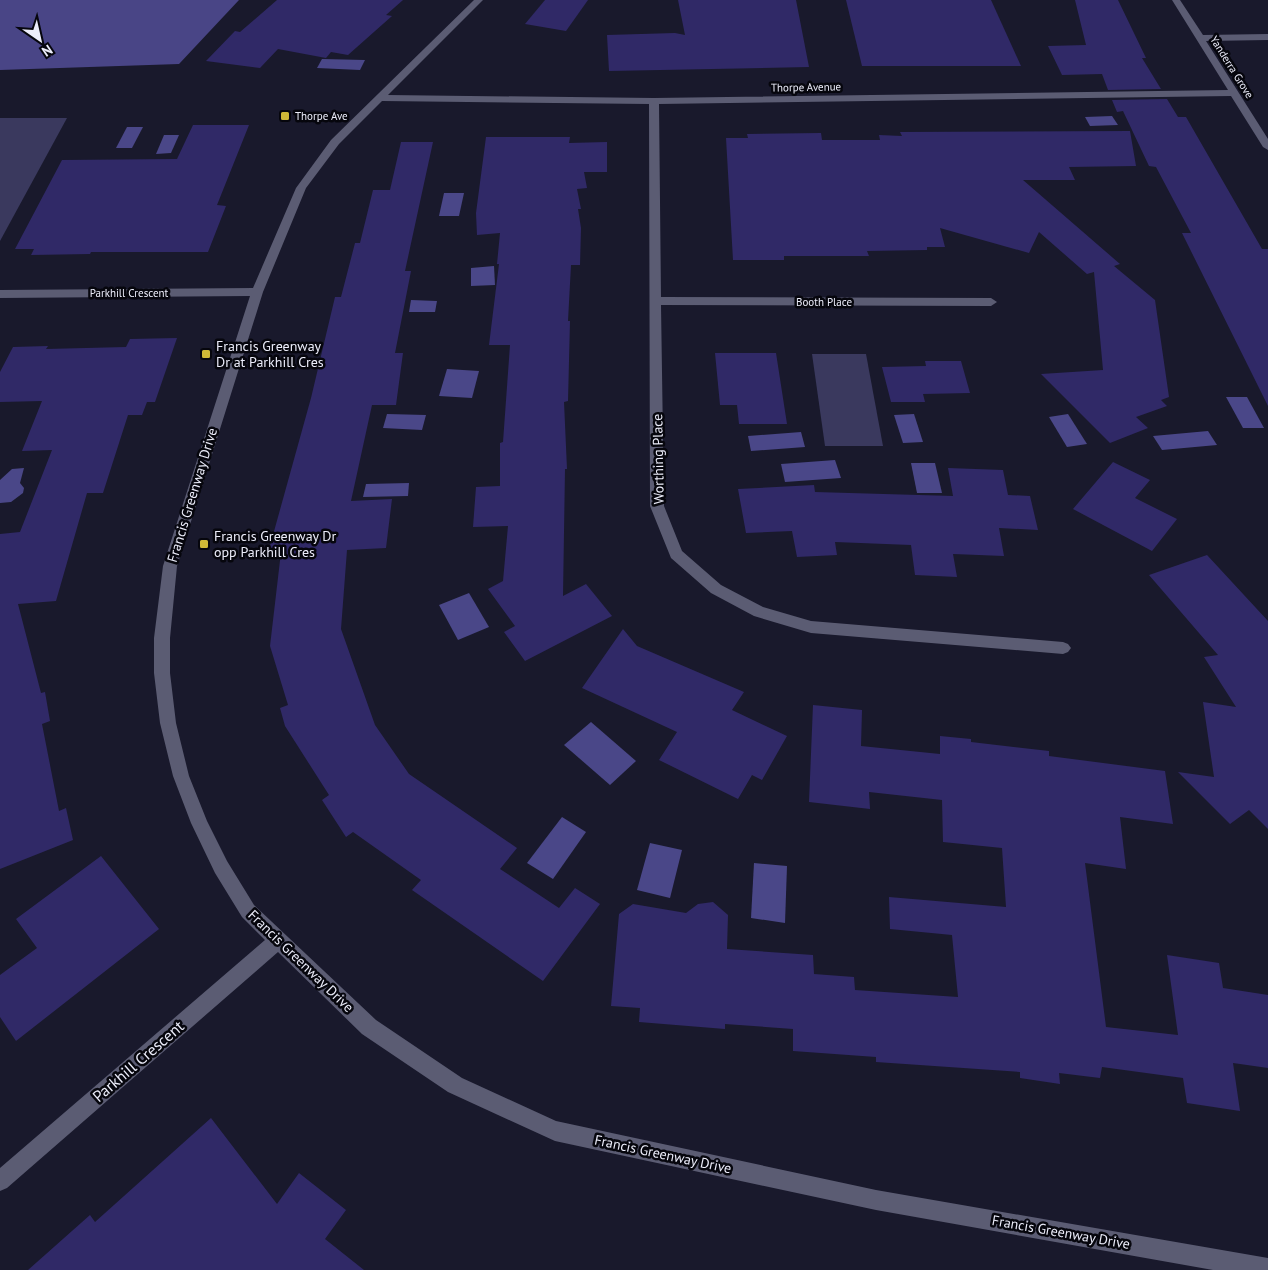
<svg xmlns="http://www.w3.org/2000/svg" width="1268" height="1270" font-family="'PT Sans',sans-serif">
<rect width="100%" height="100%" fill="#19192c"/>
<g fill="#3a395e">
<polygon points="0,118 67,118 0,241"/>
<polygon points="812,354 866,354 883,446 825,446"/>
</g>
<polygon fill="#494586" points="0,0 239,0 179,64 0,70"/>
<g fill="#4a4788">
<polygon points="322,59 365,60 360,70 317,68"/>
<polygon points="1112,116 1118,125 1090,126 1085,117"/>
<polygon points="127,127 143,127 132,148 116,148"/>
<polygon points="164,135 179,135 171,153 156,154"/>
<polygon points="444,193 464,193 459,216 439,216"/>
<polygon points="494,266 495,285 471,286 471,268"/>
<polygon points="411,300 437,301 435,312 409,312"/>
<polygon points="447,369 479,371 472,398 439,396"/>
<polygon points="1226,397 1247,397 1264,428 1243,428"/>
<polygon points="387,414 426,415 422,430 383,428"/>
<polygon points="914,414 923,442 903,443 894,415"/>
<polygon points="1068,414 1087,444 1067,447 1049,417"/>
<polygon points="1208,431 1217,445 1162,450 1153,436"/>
<polygon points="801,432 805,447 751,451 748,436"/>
<polygon points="835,460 841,478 785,482 781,464"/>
<polygon points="911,463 935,463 942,493 917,493"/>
<polygon points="24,468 20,483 24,488 23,493 11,502 0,503 0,480 12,469"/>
<polygon points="409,483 408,496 363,497 366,484"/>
<polygon points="469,593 489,627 458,640 439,605"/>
<polygon points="591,722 636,761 610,785 564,745"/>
<polygon points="562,817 586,832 553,879 527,863"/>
<polygon points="650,843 682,850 670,898 637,890"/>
<polygon points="754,863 787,866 785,923 751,918"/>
</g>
<g fill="#302967">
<polygon points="277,0 403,0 386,15 392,16 348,55 331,52 326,58 278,49 260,68 206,61 235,31 240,32"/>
<polygon points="545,0 588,0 566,31 525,24"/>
<polygon points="678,0 796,0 809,67 609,71 607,35 675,33 685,35"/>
<polygon points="846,0 991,0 1021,66 862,66"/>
<polygon points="1075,0 1118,0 1146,58 1142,58 1161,89 1108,90 1102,74 1062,75 1048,46 1086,45"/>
<polygon points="1167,99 1178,117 1186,117 1262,249 1268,249 1268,406 1182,233 1191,233 1156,167 1149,166 1123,111 1117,112 1112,100"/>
<polygon points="193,125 249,125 217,205 226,206 208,252 91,252 90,254 31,255 34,249 15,249 62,160 177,159"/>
<polygon points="1130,131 1136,166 1069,167 1075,180 1023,180 1120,264 1114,266 1155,300 1169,397 1161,400 1167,406 1136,417 1148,428 1110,443 1041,374 1103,370 1094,272 1087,274 1039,232 1029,253 940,228 945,247 927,247 927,250 867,251 869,256 784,256 784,260 733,260 726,138 748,138 747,134 821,133 822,140 880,140 879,135 902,136 900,132"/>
<polygon points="486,137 570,137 569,143 607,142 607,172 584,172 587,188 577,189 581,209 578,209 581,228 580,265 571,265 568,321 570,321 568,401 564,402 567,469 565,469 563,596 586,584 612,616 525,661 504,632 515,626 488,589 503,581 508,526 473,527 476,487 500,486 500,443 503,442 510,345 489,345 499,264 497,264 500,233 477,235 476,213"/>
<polygon points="401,142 433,142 405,271 411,271 395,353 403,353 396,405 372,405 351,501 392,499 386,548 347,550 341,629 375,725 409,774 517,848 500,869 559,908 575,888 600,904 543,981 412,890 421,880 353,832 346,837 322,800 329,795 285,726 280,708 288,705 270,646 281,552 268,553 311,398 335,297 341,297 355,243 360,243 373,190 390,190"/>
<polygon points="177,338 155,402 147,402 142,415 128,415 103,493 87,493 56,601 18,604 41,693 45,692 50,721 42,724 59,811 66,808 73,840 0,869 0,534 20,532 52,450 22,451 42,401 0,402 0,372 13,347 48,346 46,349 126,347 130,339"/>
<polygon points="715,353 776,353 787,424 739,424 737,405 720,405"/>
<polygon points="925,361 961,361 970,393 923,394 925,402 891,402 882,367 926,366"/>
<polygon points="1113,462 1150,480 1135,498 1177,519 1152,551 1073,509"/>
<polygon points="948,468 1003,470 1008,495 1030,496 1038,530 999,528 1004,556 953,554 957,577 915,575 911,545 835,542 837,555 797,557 792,531 746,533 738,489 814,485 815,492 953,496"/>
<polygon points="1207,555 1268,621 1268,829 1249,810 1230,824 1178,772 1214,777 1203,702 1236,707 1204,657 1218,655 1149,575"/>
<polygon points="623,629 637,646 744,692 732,710 787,736 762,780 752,775 738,799 659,760 677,732 582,688"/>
<polygon points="813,705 862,710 861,746 940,754 940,736 971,739 971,742 1049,751 1049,756 1165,771 1173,824 1120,817 1126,869 1085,863 1106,1027 1178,1035 1167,955 1219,963 1223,988 1268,995 1268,1068 1233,1063 1240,1111 1187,1103 1183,1078 1102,1067 1100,1078 1059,1073 1060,1084 1020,1078 1020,1072 876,1062 876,1057 793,1051 793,1029 725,1024 725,1029 639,1022 640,1008 611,1006 619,914 633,904 686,913 698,904 713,902 728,915 727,949 813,955 814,974 854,977 855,990 958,997 952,935 890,929 889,897 1006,907 1002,848 943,842 942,800 869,792 870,809 809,802"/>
<polygon points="101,856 159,929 16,1041 0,1017 0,975 37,948 16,919"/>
<polygon points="211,1118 277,1204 299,1173 346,1210 325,1239 364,1270 28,1270 90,1215 95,1222"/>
</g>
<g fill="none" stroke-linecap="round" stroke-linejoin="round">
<polygon fill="#5b5c73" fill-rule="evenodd" points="474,0 483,0 388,95 654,98 1228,90 1172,0 1180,0 1203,35 1268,34 1268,40 1206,41 1268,139 1268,150 1263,147 1231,96 659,104 661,297 991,298 997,302 991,306 661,305 664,506 682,551 721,585 763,607 811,621 1063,642 1068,644 1071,648 1068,652 1063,654 811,633 754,616 711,593 671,558 650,506 649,104 382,101 339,144 306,188 263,292 177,566 170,638 170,673 176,723 189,776 207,821 227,861 254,905 376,1020 462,1078 556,1121 876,1190 1268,1258 1268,1270 1213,1270 876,1210 555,1141 448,1092 362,1034 278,952 7,1188 0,1191 0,1168 265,940 242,917 215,873 191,823 173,776 160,723 154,673 154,638 163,566 250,296 0,298 0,290 253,288 296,188 331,140"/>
</g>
<g fill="#cfb837" stroke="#06060d" stroke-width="2">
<rect x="280" y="111" width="10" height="10" rx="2.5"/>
<rect x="201" y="349" width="10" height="10" rx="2.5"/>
<rect x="199" y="539" width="10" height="10" rx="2.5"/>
</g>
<g text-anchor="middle" stroke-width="5" stroke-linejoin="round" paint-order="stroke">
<g font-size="11" fill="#ecedfa" stroke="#06060d">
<text transform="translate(1232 67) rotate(58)" y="4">Yanderra Grove</text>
<text transform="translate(806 87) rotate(-1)" y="4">Thorpe Avenue</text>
<text x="129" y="297">Parkhill Crescent</text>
<text x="824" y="306">Booth Place</text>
</g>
<g font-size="11" fill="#ecedfa" stroke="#06060d" text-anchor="start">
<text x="295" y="120">Thorpe Ave</text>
</g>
<g font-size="14" fill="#ecedfa" stroke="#06060d" text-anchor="start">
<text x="216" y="351">Francis Greenway<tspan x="216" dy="16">Dr at Parkhill Cres</tspan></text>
<text x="214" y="541">Francis Greenway Dr<tspan x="214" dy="16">opp Parkhill Cres</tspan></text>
</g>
<g font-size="14" fill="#ecedfa" stroke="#06060d">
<text transform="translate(658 459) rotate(-91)" y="5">Worthing Place</text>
<text transform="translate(192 495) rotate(-73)" y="5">Francis Greenway Drive</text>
<text transform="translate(301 961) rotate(44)" y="5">Francis Greenway Drive</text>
<text transform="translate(663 1154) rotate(12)" y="5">Francis Greenway Drive</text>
<text transform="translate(1061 1232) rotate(10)" y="5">Francis Greenway Drive</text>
</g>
<g font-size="16" fill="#ecedfa" stroke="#06060d">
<text transform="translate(138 1061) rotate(-41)" y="6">Parkhill Crescent</text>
</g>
</g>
<g transform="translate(40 40) rotate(146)" stroke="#06060d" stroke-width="4" paint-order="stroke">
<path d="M0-4L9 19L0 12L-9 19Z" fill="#ecedfa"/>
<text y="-8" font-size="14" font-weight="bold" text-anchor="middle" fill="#ecedfa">N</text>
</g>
</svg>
